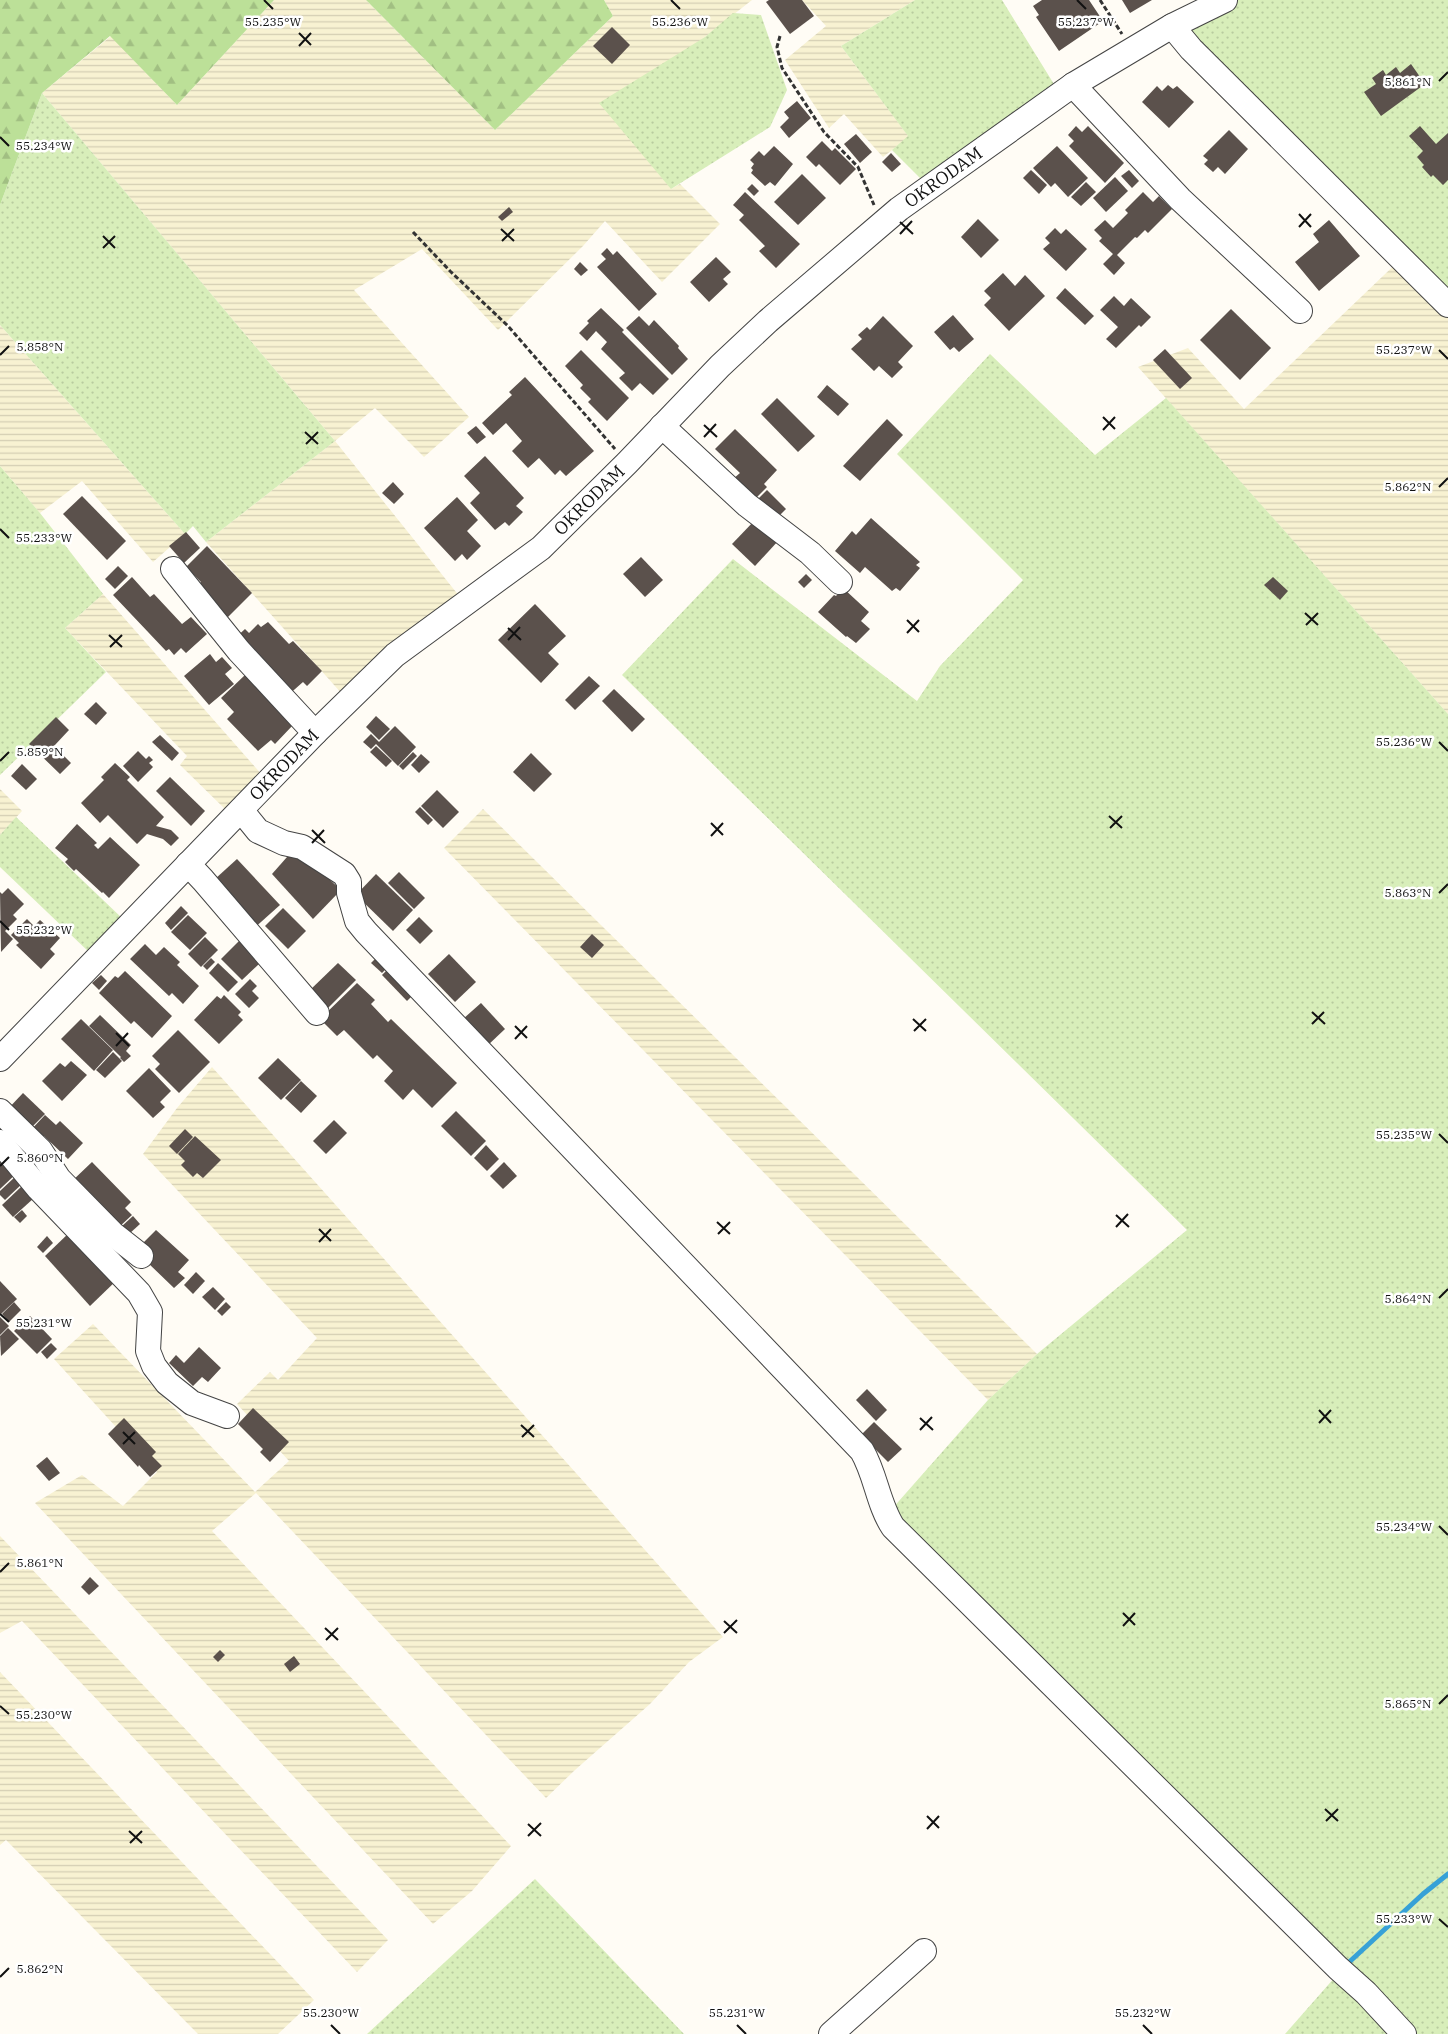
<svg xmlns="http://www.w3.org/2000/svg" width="1448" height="2034" font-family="'IBM Plex Serif',serif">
<defs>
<pattern id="farmland-rules" width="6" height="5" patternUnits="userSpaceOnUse" patternTransform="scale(1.25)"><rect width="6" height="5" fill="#f8f2d2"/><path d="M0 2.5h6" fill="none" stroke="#d4ceb3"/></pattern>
<pattern id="grass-dots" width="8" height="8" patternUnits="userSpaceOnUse" patternTransform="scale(1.25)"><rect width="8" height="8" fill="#d8eeba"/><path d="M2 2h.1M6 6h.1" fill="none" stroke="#b8cb9f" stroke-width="1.8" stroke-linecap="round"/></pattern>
<pattern id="forest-firs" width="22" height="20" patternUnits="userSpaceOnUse" patternTransform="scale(1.25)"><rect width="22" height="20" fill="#bce098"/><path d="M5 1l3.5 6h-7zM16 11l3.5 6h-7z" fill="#a1bf82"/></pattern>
</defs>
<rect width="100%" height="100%" fill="#fffcf5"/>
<g fill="url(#farmland-rules)">
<polygon points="274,0 366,0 495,130 613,16 604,0 752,0 705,37 671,189 680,184 720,224 662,282 605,221 583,246 498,330 422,249 354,290 469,417 424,457 375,408 335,441 460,597 343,695 206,542 335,441 42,93 111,36 177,105"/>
<polygon points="802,0 915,0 841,46 909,137 883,157 844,114 829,128 785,60 826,26"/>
<polygon points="1406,254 1448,296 1448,714 1138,367 1188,348 1244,409"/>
<polygon points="0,325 185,534 153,562 82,481 40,513 0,466"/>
<polygon points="103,594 263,776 227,811 180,765 187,756 65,628"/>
<polygon points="0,789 22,811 0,835"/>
<polygon points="483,809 1037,1354 988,1400 444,848"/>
<polygon points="212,1067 723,1637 689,1662 650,1704 575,1770 546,1798 256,1493 212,1531 511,1846 472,1891 433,1924 35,1503 82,1475 123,1506 157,1472 54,1359 93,1324 255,1492 289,1461 237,1404 270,1372 278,1380 317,1338 143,1154 177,1108"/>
<polygon points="0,1536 388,1940 357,1972 22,1621 0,1633"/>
<polygon points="0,1672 314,2000 278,2034 198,2034 6,1840 0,1845"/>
</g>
<g fill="url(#grass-dots)">
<polygon points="915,0 1002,0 1057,89 924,182 892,150 908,136 841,46"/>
<polygon points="1237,0 1448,0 1448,296 1183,27"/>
<polygon points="733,13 761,15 787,90 770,127 671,189 599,103 705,37"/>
<polygon points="42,93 335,441 206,542 193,526 185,534 0,325 0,205"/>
<polygon points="990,354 1095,455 1166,398 1448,714 1448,2034 1285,2034 1343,1968 891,1510 988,1400 1037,1354 1187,1230 622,675 733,559 917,701 940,666 1023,580 897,454"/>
<polygon points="0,466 40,513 103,594 65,628 106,672 0,775"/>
<polygon points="16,817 123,919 91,954 0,867 0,835"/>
<polygon points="535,1879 684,2034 367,2034"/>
</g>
<g fill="url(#forest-firs)">
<polygon points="0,0 274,0 177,105 110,36 42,93 0,205"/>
<polygon points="366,0 604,0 613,16 495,130"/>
</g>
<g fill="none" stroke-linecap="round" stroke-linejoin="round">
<polyline stroke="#37a1d7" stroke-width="5" points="1346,1965 1423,1894 1448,1874"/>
</g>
<g fill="#5b514c">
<polygon points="769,0 802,0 814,16 790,34 766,2"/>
<polygon points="1042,0 1089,0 1103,21 1059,51 1036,17 1039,15 1033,6"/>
<polygon points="1122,0 1152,0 1130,13"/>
<polygon points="612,27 630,45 612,64 593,46"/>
<polygon points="1411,64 1425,84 1381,116 1364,92 1376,84 1372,78 1383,70 1386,75 1396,67 1400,73"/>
<polygon points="1168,85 1173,89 1177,86 1194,102 1169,128 1142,102 1157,86 1162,91"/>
<polygon points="797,101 811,118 789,138 780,127 789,118 784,112"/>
<polygon points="1076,126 1082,132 1088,126 1124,163 1105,183 1069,146 1074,141 1068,135"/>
<polygon points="1420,126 1436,144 1448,133 1448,180 1443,185 1433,175 1431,177 1422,167 1424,165 1417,157 1423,151 1409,136"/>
<polygon points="1229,130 1248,149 1225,174 1218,167 1213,172 1204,164 1208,160 1203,156"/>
<polygon points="856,134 872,152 860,163 844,144"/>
<polygon points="822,141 832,151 835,148 856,169 840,185 819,164 816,167 806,157"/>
<polygon points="774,146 793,164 775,186 770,182 765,186 751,173 753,170 751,168 754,164 750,160 759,151 764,156"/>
<polygon points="1057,146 1088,178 1068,197 1055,183 1051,187 1033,168"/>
<polygon points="891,153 901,164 892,172 882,162"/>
<polygon points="1031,170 1047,185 1039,194 1023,178"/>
<polygon points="1129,170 1139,181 1132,188 1121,176"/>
<polygon points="802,174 826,198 798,225 774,202"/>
<polygon points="1115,177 1128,191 1106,212 1093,198"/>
<polygon points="1086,182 1096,192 1081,206 1071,197"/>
<polygon points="752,184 759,191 754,196 747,189"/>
<polygon points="745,192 800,244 776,268 759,251 765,246 739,220 744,215 733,205"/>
<polygon points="1143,192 1153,202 1159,196 1172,209 1148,233 1145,230 1137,238 1135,237 1117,255 1125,263 1114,275 1103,264 1113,254 1099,241 1102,238 1094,230 1105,220 1113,228 1128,213 1125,210"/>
<polygon points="509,207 513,212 502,221 498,217"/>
<polygon points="978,219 999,240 981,258 961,237"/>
<polygon points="1329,220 1360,256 1319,291 1295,262 1319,242 1313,234"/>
<polygon points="1055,228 1061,234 1066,229 1087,249 1066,271 1043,249 1050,243 1045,238"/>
<polygon points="607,248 613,255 617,251 657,294 639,311 597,267 606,259 601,254"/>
<polygon points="716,257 731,272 723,279 728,284 709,302 690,282"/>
<polygon points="580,262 588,270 581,276 574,269"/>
<polygon points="1003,273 1015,286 1025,275 1045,296 1009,331 984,305 991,298 984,291"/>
<polygon points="1065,288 1094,316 1085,325 1056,298"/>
<polygon points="1114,296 1124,306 1131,298 1151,317 1141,327 1139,325 1116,348 1106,339 1118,327 1100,310"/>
<polygon points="601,308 624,330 622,332 669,379 653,395 640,383 632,391 619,378 625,373 601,349 607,342 596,331 587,341 579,333 589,323 587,321"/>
<polygon points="1231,309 1271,348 1240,380 1200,340"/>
<polygon points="953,315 974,339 959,352 954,347 950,350 934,332"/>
<polygon points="639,316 649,326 654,320 679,346 678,348 688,359 672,375 626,328"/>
<polygon points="883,316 913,346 898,362 903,367 892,378 879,366 874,371 851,349 862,339 858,335 867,327 870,330"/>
<polygon points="1165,349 1192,378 1180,389 1153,360"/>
<polygon points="581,350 629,398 607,421 588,402 591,399 580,388 583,385 565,366"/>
<polygon points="525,377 594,451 566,476 560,470 555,475 539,458 528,468 512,451 522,441 506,423 493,435 482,423 512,395 509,392"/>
<polygon points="827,385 849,404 838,416 817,397"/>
<polygon points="777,398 815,436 798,452 761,414"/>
<polygon points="887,419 903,435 860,481 843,466"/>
<polygon points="476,426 486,437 477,444 467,433"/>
<polygon points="735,429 777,470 764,484 767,487 754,500 733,479 740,473 715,449"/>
<polygon points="485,456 524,498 516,506 523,512 509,526 505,522 495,530 470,503 480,493 464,476"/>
<polygon points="393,482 404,494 394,504 382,493"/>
<polygon points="767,490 786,509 774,521 755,502"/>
<polygon points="82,496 126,541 107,560 63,514"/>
<polygon points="457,497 478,520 467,531 481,546 467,560 462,554 455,561 424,528"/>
<polygon points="871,518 920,562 916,565 920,568 900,591 896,588 892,591 865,567 860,573 835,551 852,531 856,535"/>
<polygon points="756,519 779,540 755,566 732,544"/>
<polygon points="186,532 200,548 184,563 169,546"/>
<polygon points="207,546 252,593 228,617 197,586 201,582 186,567"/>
<polygon points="641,557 663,580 645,597 623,574"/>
<polygon points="118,566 128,576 115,589 105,579"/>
<polygon points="806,574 812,580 804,588 798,582"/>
<polygon points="132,577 150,597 154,594 182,624 191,617 207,634 186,653 181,648 174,655 169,649 166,651 113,595"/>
<polygon points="1273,577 1288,591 1280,600 1264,585"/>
<polygon points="843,588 869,612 861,621 870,629 856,643 847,636 846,637 818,612 834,595 836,596"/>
<polygon points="535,604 566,636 548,653 559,664 541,683 498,640"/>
<polygon points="268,622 289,644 293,641 322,671 307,686 303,682 286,697 233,640 245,629 249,633 258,624 261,627"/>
<polygon points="210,654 216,662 222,657 232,668 225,674 234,684 209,705 184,676"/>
<polygon points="245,675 293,725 275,744 271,740 258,751 227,719 234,712 221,698"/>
<polygon points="589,676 600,686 575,710 565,700"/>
<polygon points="614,689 645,719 632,732 602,701"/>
<polygon points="96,702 107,713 96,725 84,714"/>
<polygon points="376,716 390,729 379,740 366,727"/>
<polygon points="56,717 69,730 54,746 71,763 60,774 29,744"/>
<polygon points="395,726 416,747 398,766 376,744 371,749 363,742 371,734 379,742"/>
<polygon points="160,735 179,753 172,761 152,742"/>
<polygon points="376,746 392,761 386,767 370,752"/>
<polygon points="138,751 146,759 149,756 153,760 149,763 153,767 138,782 123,766"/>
<polygon points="413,752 417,756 403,770 399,766"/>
<polygon points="531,753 552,774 534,792 513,772"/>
<polygon points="421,754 430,762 419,773 411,765"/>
<polygon points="115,763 130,777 127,780 164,817 156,826 171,830 179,838 171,846 163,839 147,834 137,844 108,815 100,823 81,803 104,780 101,777"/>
<polygon points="22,764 37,779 26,790 11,776"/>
<polygon points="170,777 205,811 191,826 156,791"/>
<polygon points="437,790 459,812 443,828 421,806"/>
<polygon points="420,807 433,820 428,825 415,812"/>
<polygon points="77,824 97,843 94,845 98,849 110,837 140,865 109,898 103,892 102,893 76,869 74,871 65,862 68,859 55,848"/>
<polygon points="295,848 341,890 313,919 272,874"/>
<polygon points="237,859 280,905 252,930 215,879"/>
<polygon points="399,872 425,898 414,909 388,883"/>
<polygon points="376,874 413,910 393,931 356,895"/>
<polygon points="8,888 24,904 13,915 17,919 5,931 13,939 1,952 0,892 2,894"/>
<polygon points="181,906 188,913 171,930 165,923"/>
<polygon points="283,908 306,931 288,949 265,926"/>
<polygon points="188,915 207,933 190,950 171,932"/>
<polygon points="419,917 433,931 420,944 406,930"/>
<polygon points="27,919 34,926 40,920 60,938 50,949 55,954 41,969 16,945 19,943 11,935"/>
<polygon points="592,934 604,945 592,958 580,947"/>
<polygon points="205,937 218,950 201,967 188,954"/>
<polygon points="239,941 260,963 242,980 221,959"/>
<polygon points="145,944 156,955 164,947 180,962 177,965 199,986 183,1004 172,993 169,996 130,959"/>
<polygon points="449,954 476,982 455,1002 428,974"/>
<polygon points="379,955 390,965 382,973 371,963"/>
<polygon points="211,958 215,962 207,970 203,966"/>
<polygon points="218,963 238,982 228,992 209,973"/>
<polygon points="338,963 356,980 327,1009 309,991"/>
<polygon points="391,966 416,992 407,1001 382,975"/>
<polygon points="125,971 172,1016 152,1038 134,1021 131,1024 99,993 115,976 118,978"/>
<polygon points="101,975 107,981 99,990 92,983"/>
<polygon points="250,979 257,986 252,991 259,998 249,1008 235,994"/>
<polygon points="357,983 375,1000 371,1004 388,1022 391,1019 457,1083 432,1108 413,1089 403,1100 384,1081 393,1071 377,1055 373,1059 344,1030 337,1036 320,1019"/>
<polygon points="224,995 241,1012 238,1015 243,1020 219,1044 194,1020 217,996 221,999"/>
<polygon points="481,1003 505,1029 487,1046 463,1019"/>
<polygon points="100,1015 131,1045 126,1051 131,1056 124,1062 120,1058 121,1057 89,1026"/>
<polygon points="81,1019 113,1050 94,1071 61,1039"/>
<polygon points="178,1030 210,1062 179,1093 155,1069 160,1064 152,1056"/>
<polygon points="113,1052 122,1061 105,1078 96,1070"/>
<polygon points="278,1058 301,1080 281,1100 258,1078"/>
<polygon points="71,1061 87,1075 62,1101 42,1081 60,1063 65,1067"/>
<polygon points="149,1068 171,1091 160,1102 165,1107 153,1118 126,1091"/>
<polygon points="301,1081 317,1096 301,1113 285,1098"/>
<polygon points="23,1093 45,1114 27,1132 6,1111"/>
<polygon points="456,1111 486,1141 471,1156 441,1126"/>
<polygon points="45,1115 56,1125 60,1121 83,1143 68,1159 44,1136 38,1143 28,1133"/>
<polygon points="334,1120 347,1133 326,1154 313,1141"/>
<polygon points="185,1129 193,1137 177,1154 169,1146"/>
<polygon points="195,1136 221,1160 203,1178 197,1173 193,1177 181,1165 185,1161 178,1154"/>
<polygon points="486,1145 499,1159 487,1171 474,1158"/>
<polygon points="0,1154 18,1172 0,1189"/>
<polygon points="92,1162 131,1202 125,1208 132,1215 117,1229 71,1182"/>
<polygon points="504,1162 517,1176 503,1189 490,1176"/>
<polygon points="17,1175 24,1182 5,1200 0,1195 0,1191"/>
<polygon points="22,1186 34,1198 13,1217 2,1205"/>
<polygon points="22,1210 27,1216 20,1223 14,1217"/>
<polygon points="133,1216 140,1224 129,1234 122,1226"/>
<polygon points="156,1230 189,1260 178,1272 185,1278 174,1288 147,1262 154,1255 142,1244"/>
<polygon points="71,1231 118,1279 90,1306 45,1256"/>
<polygon points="47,1236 53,1243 43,1253 37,1247"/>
<polygon points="196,1272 205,1281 193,1294 184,1285"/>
<polygon points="0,1281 17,1299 0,1315"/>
<polygon points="213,1287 225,1299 215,1310 202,1297"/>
<polygon points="14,1302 21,1310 9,1322 2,1314"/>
<polygon points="226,1302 231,1307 222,1316 217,1311"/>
<polygon points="30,1316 52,1339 37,1354 14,1331"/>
<polygon points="0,1317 9,1326 0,1335"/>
<polygon points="8,1328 19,1339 1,1356 0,1336"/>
<polygon points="51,1343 57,1349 47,1359 41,1352"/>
<polygon points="199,1347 221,1368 208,1382 202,1377 193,1386 169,1363 176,1355 184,1363"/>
<polygon points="867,1389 887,1410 876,1421 856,1400"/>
<polygon points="253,1408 289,1442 270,1462 260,1452 263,1449 238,1424"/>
<polygon points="124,1418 156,1452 152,1456 162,1466 150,1477 139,1465 138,1467 108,1434"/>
<polygon points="874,1422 902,1449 888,1462 861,1435"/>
<polygon points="47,1457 60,1473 49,1481 36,1466"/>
<polygon points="90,1577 99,1586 89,1595 81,1587"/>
<polygon points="220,1650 225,1655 218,1662 213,1657"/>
<polygon points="294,1656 300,1664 290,1672 284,1664"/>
</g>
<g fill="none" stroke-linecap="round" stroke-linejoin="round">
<defs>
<g id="minor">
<polyline points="1172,26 1191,49 1448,305"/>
<polyline points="1073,85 1180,199 1300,311"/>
<polyline points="662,426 747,505 810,553 840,582"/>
<polyline points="173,569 239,651 315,733"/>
<path d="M241 810 258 831 284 843 302 847 344 874 349 882V893L357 921 366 932 862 1451C876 1475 878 1504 893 1527L1338 1968 1366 1993 1404 2034"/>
<polyline points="188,864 203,880 317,1013"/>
<path id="s1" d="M0 1059 315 733 395 655 541 548 627 463 720 366 768 321 899 209 1073 85 1172 26 1225 0"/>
<polyline points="0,1111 40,1150 59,1179 113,1234 141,1256"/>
<polyline points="0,1142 39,1189 139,1293 150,1312 148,1351 154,1366 167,1383 192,1403 227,1416"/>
<polyline points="831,2034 924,1951"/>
</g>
</defs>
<use href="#minor" stroke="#444" stroke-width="26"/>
<g stroke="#333" stroke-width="3" stroke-dasharray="5 2.5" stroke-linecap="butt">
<polyline points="1100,0 1122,34"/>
<polyline points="780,36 777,47 782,68 824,132 858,167 874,205"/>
<polyline points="413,232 450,271 508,326 615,449"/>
</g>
<use href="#minor" stroke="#fff" stroke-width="24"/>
</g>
<path fill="none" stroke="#111" stroke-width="2" d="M264 0 273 9M671 0 680 9M1077 0 1086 9M299 33 311 45M299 46 311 33M1439 81 1448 72M0 137 9 146M1299 214 1311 227M900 222 913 234M1299 227 1311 214M501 229 514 241M900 234 912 221M103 236 115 248M502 241 514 229M103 248 115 236M1439 350 1448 359M0 355 9 346M1103 417 1115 429M704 425 717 437M1103 430 1115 417M305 432 318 444M704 437 716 424M306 444 318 432M1439 487 1448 478M0 529 9 538M1305 613 1318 625M907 620 919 632M1306 625 1318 613M508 628 521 640M907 633 919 620M109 635 122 647M508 640 520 627M110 647 122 635M1439 742 1448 751M0 761 9 752M1109 816 1122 828M711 823 723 835M1110 828 1122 816M312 830 325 843M711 836 723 823M312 843 324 830M1439 893 1448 884M0 921 9 930M1312 1012 1325 1024M913 1019 926 1031M1312 1024 1324 1012M515 1026 527 1038M914 1031 926 1019M116 1033 129 1046M515 1039 527 1026M116 1046 128 1033M1439 1134 1448 1143M0 1166 9 1157M1116 1215 1129 1227M717 1222 730 1234M1116 1227 1128 1214M319 1229 331 1241M718 1234 730 1222M319 1242 331 1229M1439 1298 1448 1289M0 1314 9 1322M1319 1410 1331 1423M920 1418 933 1430M1319 1423 1331 1410M521 1425 534 1437M920 1430 932 1417M123 1432 135 1444M522 1437 534 1425M123 1444 135 1432M1439 1526 1448 1535M0 1572 9 1563M1123 1613 1135 1625M724 1621 737 1633M1123 1626 1135 1613M325 1628 338 1640M724 1633 737 1620M326 1640 338 1628M1439 1704 1448 1695M0 1706 9 1714M1325 1809 1338 1821M927 1816 939 1828M1326 1821 1338 1809M528 1824 541 1836M927 1829 939 1816M129 1831 142 1843M528 1836 541 1823M130 1843 142 1831M1439 1919 1448 1927M0 1977 9 1968M331 2025 340 2034M737 2025 746 2034M1143 2025 1152 2034"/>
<g text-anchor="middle" stroke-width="5" stroke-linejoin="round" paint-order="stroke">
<g font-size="18" fill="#111" stroke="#fff">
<text dy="6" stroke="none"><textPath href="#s1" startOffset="1294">OKRODAM</textPath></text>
<text dy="6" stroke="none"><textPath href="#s1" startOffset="814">OKRODAM</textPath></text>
<text dy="6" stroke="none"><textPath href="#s1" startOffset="409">OKRODAM</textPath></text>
</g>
</g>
<g font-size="12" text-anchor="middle" fill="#111" stroke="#fff" stroke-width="5" stroke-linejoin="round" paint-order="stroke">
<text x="273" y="26">55.235°W</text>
<text x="680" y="26">55.236°W</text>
<text x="1086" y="26">55.237°W</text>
<text x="1408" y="86">5.861°N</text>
<text x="44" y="150">55.234°W</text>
<text x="40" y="351">5.858°N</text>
<text x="1404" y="354">55.237°W</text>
<text x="1408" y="491">5.862°N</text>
<text x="44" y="542">55.233°W</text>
<text x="1404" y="746">55.236°W</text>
<text x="40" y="756">5.859°N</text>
<text x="1408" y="897">5.863°N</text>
<text x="44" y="934">55.232°W</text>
<text x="1404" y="1139">55.235°W</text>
<text x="40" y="1162">5.860°N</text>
<text x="1408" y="1303">5.864°N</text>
<text x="44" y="1327">55.231°W</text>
<text x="1404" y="1531">55.234°W</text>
<text x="40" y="1567">5.861°N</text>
<text x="1408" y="1708">5.865°N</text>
<text x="44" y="1719">55.230°W</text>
<text x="1404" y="1923">55.233°W</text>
<text x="40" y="1973">5.862°N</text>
<text x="331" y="2017">55.230°W</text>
<text x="737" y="2017">55.231°W</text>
<text x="1143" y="2017">55.232°W</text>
</g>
</svg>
